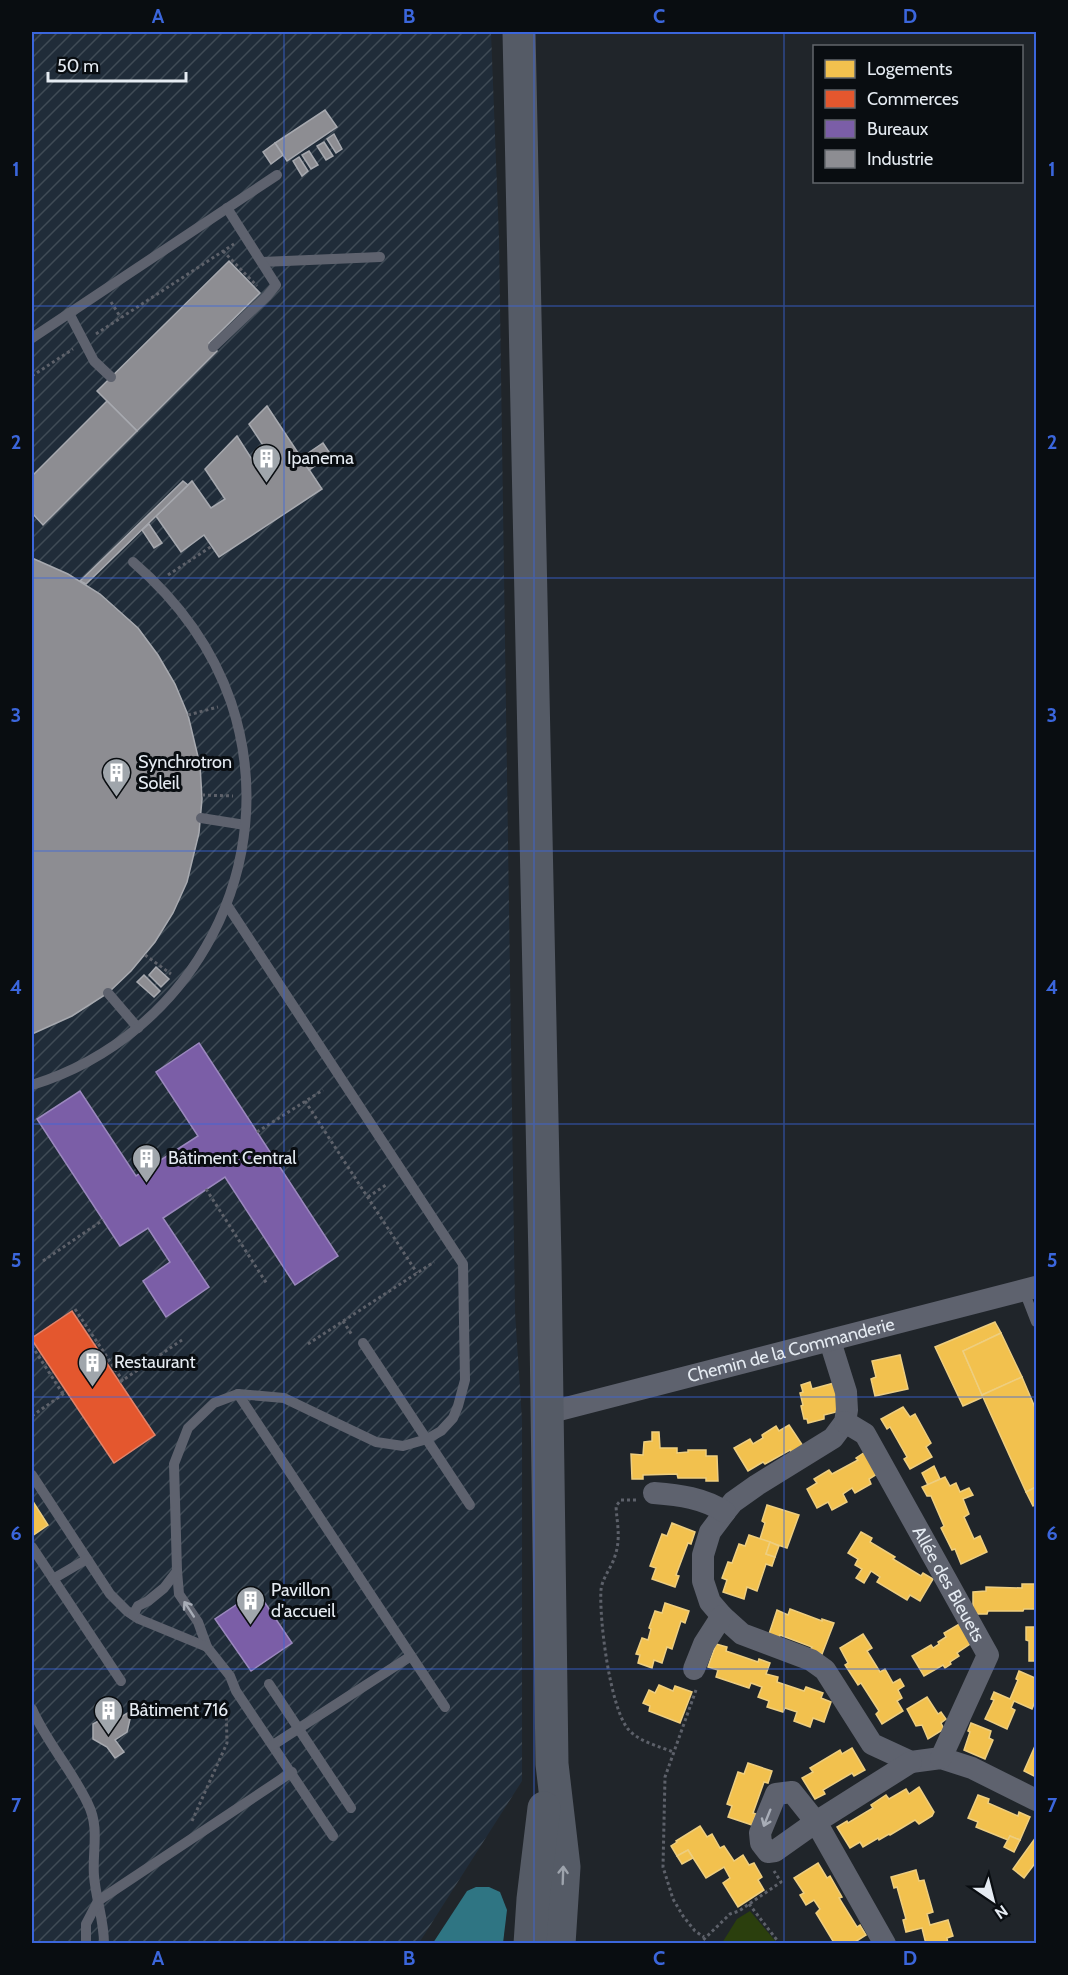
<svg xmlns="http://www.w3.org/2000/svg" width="1068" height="1975" font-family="Cabin,sans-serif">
<defs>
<pattern id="industrial-furrows" width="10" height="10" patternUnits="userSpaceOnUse" patternTransform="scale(1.5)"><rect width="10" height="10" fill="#202c39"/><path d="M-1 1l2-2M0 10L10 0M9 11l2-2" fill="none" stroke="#404b56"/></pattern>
</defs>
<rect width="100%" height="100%" fill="#20252a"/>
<polygon fill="url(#industrial-furrows)" points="32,32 491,32 499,239 515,1312 522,1420 522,1781 419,1943 32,1944"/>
<polygon fill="#2b3f0d" points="750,1911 777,1943 722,1943 737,1919"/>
<polygon fill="#2f7583" points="476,1887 489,1887 500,1892 507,1910 503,1943 433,1943 467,1891"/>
<g fill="#f2c14e" stroke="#eece7f" stroke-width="1.5">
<polygon points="995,1322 1001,1333 963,1351 983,1397 963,1406 935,1347"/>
<polygon points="1001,1333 1022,1377 982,1395 963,1351"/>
<polygon points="900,1355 908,1389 875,1396 871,1379 876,1377 872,1361"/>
<polygon points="1022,1377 1036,1410 1036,1487 1026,1492 982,1395"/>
<polygon points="810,1382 812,1389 834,1383 840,1411 824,1415 824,1419 808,1423 807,1419 804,1419 801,1406 803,1405 800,1393 803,1392 801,1385"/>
<polygon points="903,1407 910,1417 915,1414 931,1443 926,1447 932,1457 910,1469 904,1459 907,1457 890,1427 887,1429 881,1419"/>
<polygon points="789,1425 803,1446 792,1453 790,1450 765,1464 763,1462 748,1471 734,1448 750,1439 753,1444 763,1438 762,1435 776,1426 779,1431"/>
<polygon points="652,1432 659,1432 660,1448 677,1448 677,1453 688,1452 688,1450 706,1450 706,1456 717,1456 718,1481 706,1481 706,1478 678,1478 677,1474 643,1475 643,1479 632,1479 631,1454 643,1455 644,1442 652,1441"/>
<polygon points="865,1452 877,1474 869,1479 871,1484 855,1493 852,1488 843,1494 847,1502 832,1510 828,1502 817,1508 807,1489 817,1483 814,1479 829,1470 832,1474 858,1460 856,1458"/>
<polygon points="934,1466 940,1479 928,1485 922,1473"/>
<polygon points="945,1477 950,1486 956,1483 960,1492 969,1488 973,1495 963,1499 969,1514 964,1517 974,1539 980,1536 987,1552 961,1564 955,1549 952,1550 941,1528 944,1526 931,1496 927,1496 922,1487"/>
<polygon points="1036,1487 1036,1504 1033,1506 1026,1492"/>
<polygon points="32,1500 48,1525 32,1536"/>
<polygon points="767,1505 799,1515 787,1548 760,1539 765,1523 762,1521"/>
<polygon points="672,1523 695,1532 691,1544 688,1543 676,1575 679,1576 675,1587 652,1579 656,1568 650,1566 662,1534 667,1536"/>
<polygon points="861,1532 872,1538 870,1542 895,1557 893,1559 921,1576 923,1573 933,1579 920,1601 910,1595 907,1600 877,1582 880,1577 871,1571 864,1583 856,1578 862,1569 855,1565 858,1559 848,1553"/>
<polygon points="749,1535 770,1542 766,1554 775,1557 772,1566 766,1564 757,1591 747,1587 744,1599 723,1592 727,1580 722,1578 728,1562 732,1563 739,1544 745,1546"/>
<polygon points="770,1542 779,1546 775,1557 766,1554"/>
<polygon points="1022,1584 1036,1584 1036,1609 1024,1609 1023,1611 988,1611 987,1614 973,1614 973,1592 986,1591 986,1587 1022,1588"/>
<polygon points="665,1603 689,1611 685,1623 681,1621 672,1649 667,1647 662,1663 654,1660 652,1668 638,1663 640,1655 636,1654 642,1638 648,1640 651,1629 649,1628 655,1611 662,1613"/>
<polygon points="790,1609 822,1621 822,1619 834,1623 822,1654 810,1650 812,1647 780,1635 779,1638 769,1634 777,1610 788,1615"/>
<polygon points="961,1623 973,1642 957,1653 959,1656 950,1662 951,1664 945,1668 943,1665 924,1676 912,1656 931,1645 933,1648 939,1644 938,1642 946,1637 944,1633"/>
<polygon points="1026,1627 1036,1627 1036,1661 1029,1661 1029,1641 1026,1640"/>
<polygon points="863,1634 872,1648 867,1651 880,1672 885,1669 893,1683 900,1679 904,1686 898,1690 902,1698 897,1701 903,1711 882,1724 876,1714 879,1711 861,1683 858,1685 845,1665 848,1663 840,1648"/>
<polygon points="716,1644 727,1647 726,1651 758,1662 759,1659 770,1663 766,1674 778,1677 777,1682 804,1691 806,1687 823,1693 821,1698 831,1702 824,1722 813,1718 810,1727 794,1721 797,1712 785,1708 783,1712 767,1707 769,1701 758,1697 762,1687 751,1683 749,1688 716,1677 718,1670 708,1667"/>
<polygon points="1019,1671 1035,1678 1036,1675 1036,1699 1032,1709 1014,1701 1011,1708 1015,1710 1007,1729 985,1719 994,1700 991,1699 994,1692 1010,1699 1018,1680 1016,1679"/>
<polygon points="659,1685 673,1691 675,1686 692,1692 680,1723 649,1711 650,1706 643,1703 649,1690 655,1693"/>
<polygon points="927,1697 938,1714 941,1712 946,1719 941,1723 944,1729 928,1739 922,1725 916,1726 907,1709"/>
<polygon points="971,1723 991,1731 989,1738 993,1740 985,1759 964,1750 970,1732 968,1731"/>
<polygon points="1035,1746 1036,1746 1036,1777 1024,1771"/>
<polygon points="852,1748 865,1770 854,1776 852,1773 823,1790 825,1794 815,1799 802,1778 813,1772 810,1768 840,1750 842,1754"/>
<polygon points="748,1763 772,1771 768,1783 764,1782 753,1813 756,1814 752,1825 728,1817 732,1806 727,1804 738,1772 744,1774"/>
<polygon points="919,1787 934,1812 932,1816 919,1824 915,1820 890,1835 889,1834 879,1840 878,1838 863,1847 860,1842 850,1848 837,1827 847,1821 848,1823 873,1808 871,1805 886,1795 889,1799 906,1789 909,1794"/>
<polygon points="978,1795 989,1799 988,1803 1018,1816 1019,1812 1030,1817 1020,1840 1010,1836 1008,1840 976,1827 978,1822 968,1818"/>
<polygon points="700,1826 707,1837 712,1834 720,1848 724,1846 734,1861 743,1855 749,1865 754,1863 762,1877 758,1880 764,1890 738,1907 723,1883 730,1878 724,1867 706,1878 688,1850 677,1856 671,1846 677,1842 676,1841"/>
<polygon points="1010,1836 1020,1840 1014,1852 1004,1847"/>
<polygon points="1036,1837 1036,1862 1024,1878 1013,1869"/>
<polygon points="688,1850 693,1858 682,1864 677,1856"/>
<polygon points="818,1863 827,1878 830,1876 842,1897 839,1898 857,1927 860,1925 866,1935 852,1944 831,1944 833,1941 816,1913 820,1909 814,1900 806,1905 800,1895 804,1893 794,1878"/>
<polygon points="916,1870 919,1881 924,1880 933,1912 927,1914 930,1925 948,1920 953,1936 947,1938 948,1944 926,1944 922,1928 906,1932 903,1920 906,1919 897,1887 894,1888 891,1877"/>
</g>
<polygon fill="#e4572e" stroke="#e48369" stroke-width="1.5" points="72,1311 155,1435 114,1463 32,1340 32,1338"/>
<g fill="#7b5ea7" stroke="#9b88be" stroke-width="1.5">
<polygon points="199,1043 338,1256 295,1285 225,1177 163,1218 209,1287 166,1317 143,1281 170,1262 148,1228 120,1246 37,1119 80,1091 136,1176 198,1136 156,1072"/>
<polygon points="257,1591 292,1643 251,1671 215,1619"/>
</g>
<g fill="#8d8d92" stroke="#a7a9af" stroke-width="1.5">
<polygon points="325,110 337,127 287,161 275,143"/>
<polygon points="334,134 342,149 336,153 327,139"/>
<polygon points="324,142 333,156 326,160 317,146"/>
<polygon points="275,143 283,155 271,164 263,152"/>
<polygon points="309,151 318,165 311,169 302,155"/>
<polygon points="299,157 308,171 302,176 293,161"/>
<polygon points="229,261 260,293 209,343 217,351 137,431 97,391"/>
<polygon points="107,401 137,431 43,525 32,513 32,476"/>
<polygon points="267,406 322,489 219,557 204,535 181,552 156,516 192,481 211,508 225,499 205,469 237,436 262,475 276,465 249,424"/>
<polygon points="323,443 331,455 309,470 301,458"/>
<polygon points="183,481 188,485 86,584 80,581"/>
<polygon points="149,524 162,543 154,548 142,530"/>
<polygon points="32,558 68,574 100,594 138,628 158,655 175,684 188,715 200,765 202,799 199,833 187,882 173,913 155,942 131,971 108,993 72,1016 32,1034"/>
<polygon points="156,967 169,979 161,987 149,975"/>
<polygon points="144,975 160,991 154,997 137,982"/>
<polygon points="129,1712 131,1715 127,1732 115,1740 124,1752 115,1758 107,1747 93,1739 93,1724 100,1720 110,1724"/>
</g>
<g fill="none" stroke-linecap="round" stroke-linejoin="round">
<g stroke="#5d616a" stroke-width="3" stroke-dasharray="3 3" stroke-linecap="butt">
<polyline points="223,251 257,286"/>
<polyline points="111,302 121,318"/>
<polyline points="96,334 234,244"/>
<polyline points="32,376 73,349"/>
<polyline points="168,575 212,546"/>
<polyline points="188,715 218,707"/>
<polyline points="202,795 233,796"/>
<polyline points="145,955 171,974"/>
<polyline points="305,1101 417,1273"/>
<polyline points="257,1132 323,1090"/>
<polyline points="206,1189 267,1284"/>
<polyline points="368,1197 386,1185"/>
<polyline points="43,1261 103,1220"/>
<polyline points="75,1309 123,1381"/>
<polyline points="343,1321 352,1335"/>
<polyline points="308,1344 434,1262"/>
<polyline points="32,1346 63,1394"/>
<polyline points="120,1382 182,1340"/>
<polyline points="32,1416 66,1392"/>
<path d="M636 1500H621L616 1506C617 1524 621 1538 615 1556 612 1567 602 1578 601 1590 599 1619 610 1707 628 1729 639 1742 659 1746 673 1752"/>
<polyline points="696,1690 665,1777 663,1867 673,1899 683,1916 695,1931 704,1937"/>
<polyline points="192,1821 227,1743 226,1703"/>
<polyline points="749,1904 780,1944"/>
<polyline points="699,1944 730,1914 739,1911 781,1882 774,1871"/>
</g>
<g stroke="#5e626e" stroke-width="10">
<polyline points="262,262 380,257"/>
<polyline points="69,313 94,361 111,377"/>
<polyline points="32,338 277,175"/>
<polyline points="213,347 267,296 276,285 227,208"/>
<polyline points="201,818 245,825"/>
<polyline points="227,905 463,1264 465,1380 458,1406 453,1418 441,1431 427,1439 403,1446 376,1442 284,1398 238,1394 214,1403 188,1428 174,1464 177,1571 179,1594 198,1622 207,1647 230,1676 236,1691 333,1836"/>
<polyline points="108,993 138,1028"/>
<path d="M32 1085C193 1035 285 864 231 702 212 647 177 600 133 562"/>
<polyline points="1024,1291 1036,1322"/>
<polyline points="363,1343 470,1505"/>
<polyline points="238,1394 445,1707"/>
<polyline points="32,1475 110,1594 127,1611 139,1619 207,1647"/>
<polyline points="32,1547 121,1681"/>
<polyline points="53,1579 87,1559"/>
<polyline points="133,1615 138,1606 148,1601 164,1588 177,1571"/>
<polyline points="269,1684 351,1808"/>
<path d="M32 1709C47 1743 72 1770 88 1804 100 1828 92 1851 94 1876 96 1900 104 1919 104 1944"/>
<polyline points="273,1745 411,1656"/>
<polyline points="86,1944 86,1924 98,1901 292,1772"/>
</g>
<g stroke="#5e626e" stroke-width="22">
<polyline points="830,1341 846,1392 847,1410 845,1422 833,1438 757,1485 733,1502 725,1512 710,1532 703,1555 703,1581 710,1602 722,1616 742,1634 811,1660 825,1670 872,1744 911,1762 941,1758 972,1768 1036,1800"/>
<path id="s1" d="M547 1413 1036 1287"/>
<path id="s2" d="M845 1422 865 1434 988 1655 941 1758"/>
<path d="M654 1493C680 1495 703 1498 725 1512"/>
<polyline points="694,1669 704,1644 722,1616"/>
<polyline points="885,1944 816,1822 792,1792 776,1794 760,1833 761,1843 768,1852 775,1851 816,1822 911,1762"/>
</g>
<g stroke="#555b66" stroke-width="33">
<polyline points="519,32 545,1261 552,1764 564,1867 559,1944"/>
<polyline points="530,1944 533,1899 544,1808"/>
</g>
</g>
<defs><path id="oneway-shaft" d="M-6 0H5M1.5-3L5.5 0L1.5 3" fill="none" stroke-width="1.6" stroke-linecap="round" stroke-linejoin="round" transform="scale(1.5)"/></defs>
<g stroke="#a8adb7">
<use href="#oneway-shaft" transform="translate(189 1609) rotate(-123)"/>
<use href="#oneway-shaft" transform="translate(767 1818) rotate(112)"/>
</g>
<use stroke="#9da3ac" href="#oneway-shaft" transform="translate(563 1875) rotate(-88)"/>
<path fill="none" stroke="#3b66dc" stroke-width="1.5" stroke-opacity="0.55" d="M284 32V1944M534 32V1944M784 32V1944M32 306H1036M32 578H1036M32 851H1036M32 1124H1036M32 1397H1036M32 1669H1036"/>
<defs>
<symbol id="building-pin" viewBox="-11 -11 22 30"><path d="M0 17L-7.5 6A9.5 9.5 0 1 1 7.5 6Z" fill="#a0a6ac" stroke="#090d11"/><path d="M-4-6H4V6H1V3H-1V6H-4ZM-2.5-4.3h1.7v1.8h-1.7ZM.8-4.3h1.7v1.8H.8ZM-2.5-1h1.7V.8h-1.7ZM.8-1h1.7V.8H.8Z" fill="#fff"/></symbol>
</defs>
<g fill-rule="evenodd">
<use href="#building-pin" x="250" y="442" width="33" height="45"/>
<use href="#building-pin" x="100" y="756" width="33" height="45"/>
<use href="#building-pin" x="130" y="1142" width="33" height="45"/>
<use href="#building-pin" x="76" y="1346" width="33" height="45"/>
<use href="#building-pin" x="234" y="1584" width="33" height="45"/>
<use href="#building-pin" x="92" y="1694" width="33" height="45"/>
</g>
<g text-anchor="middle" stroke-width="6" stroke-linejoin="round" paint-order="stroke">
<g font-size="18" fill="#e5ebf2" stroke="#090d11" text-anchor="start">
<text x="287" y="464">Ipanema</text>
<text x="138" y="768">Synchrotron<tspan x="138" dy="21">Soleil</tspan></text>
<text x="168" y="1164">Bâtiment Central</text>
<text x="114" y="1368">Restaurant</text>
<text x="271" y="1596">Pavillon<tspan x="271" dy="21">d'accueil</tspan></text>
<text x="129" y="1716">Bâtiment 716</text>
</g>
<g font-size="18" fill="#e5ebf2" stroke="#090d11">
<text dy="6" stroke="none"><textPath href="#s1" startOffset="252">Chemin de la Commanderie</textPath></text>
<text dy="6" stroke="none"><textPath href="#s2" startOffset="195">Allée des Bleuets</textPath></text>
</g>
</g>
<rect width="1068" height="1975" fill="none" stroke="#090d11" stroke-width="66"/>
<rect x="813" y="45" width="210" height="138" fill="#090d11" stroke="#61666b" stroke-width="1.5"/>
<rect x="825" y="60" width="30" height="18" fill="#f2c14e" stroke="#61666b" stroke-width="1.5"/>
<text x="867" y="75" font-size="18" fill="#e5ebf2">Logements</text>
<rect x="825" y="90" width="30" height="18" fill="#e4572e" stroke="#61666b" stroke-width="1.5"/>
<text x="867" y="105" font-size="18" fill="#e5ebf2">Commerces</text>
<rect x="825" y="120" width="30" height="18" fill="#7b5ea7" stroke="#61666b" stroke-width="1.5"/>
<text x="867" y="135" font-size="18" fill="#e5ebf2">Bureaux</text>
<rect x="825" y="150" width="30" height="18" fill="#8d8d92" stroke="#61666b" stroke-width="1.5"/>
<text x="867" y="165" font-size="18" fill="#e5ebf2">Industrie</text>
<g transform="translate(993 1900) rotate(145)" stroke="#090d11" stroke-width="4.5" paint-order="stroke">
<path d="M0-4.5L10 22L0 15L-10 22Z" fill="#e5ebf2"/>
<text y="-9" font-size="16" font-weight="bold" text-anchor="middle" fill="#e5ebf2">N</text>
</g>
<path d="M48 72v9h138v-9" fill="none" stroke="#e5ebf2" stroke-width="3"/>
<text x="57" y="72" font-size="18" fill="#e5ebf2" stroke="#090d11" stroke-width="4.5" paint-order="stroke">50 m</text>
<rect x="33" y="33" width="1002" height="1909" fill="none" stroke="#3b66dc" stroke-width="2"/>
<g font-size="20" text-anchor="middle" font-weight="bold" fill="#3b66dc">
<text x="158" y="23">A</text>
<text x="409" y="23">B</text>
<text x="659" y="23">C</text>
<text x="910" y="23">D</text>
<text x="16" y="176">1</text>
<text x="1052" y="176">1</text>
<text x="16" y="449">2</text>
<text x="1052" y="449">2</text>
<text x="16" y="722">3</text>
<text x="1052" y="722">3</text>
<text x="16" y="994">4</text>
<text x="1052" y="994">4</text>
<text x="16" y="1267">5</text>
<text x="1052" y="1267">5</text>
<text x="16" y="1540">6</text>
<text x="1052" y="1540">6</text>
<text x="16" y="1812">7</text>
<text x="1052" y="1812">7</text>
<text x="158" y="1965">A</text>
<text x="409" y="1965">B</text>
<text x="659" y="1965">C</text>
<text x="910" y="1965">D</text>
</g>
</svg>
